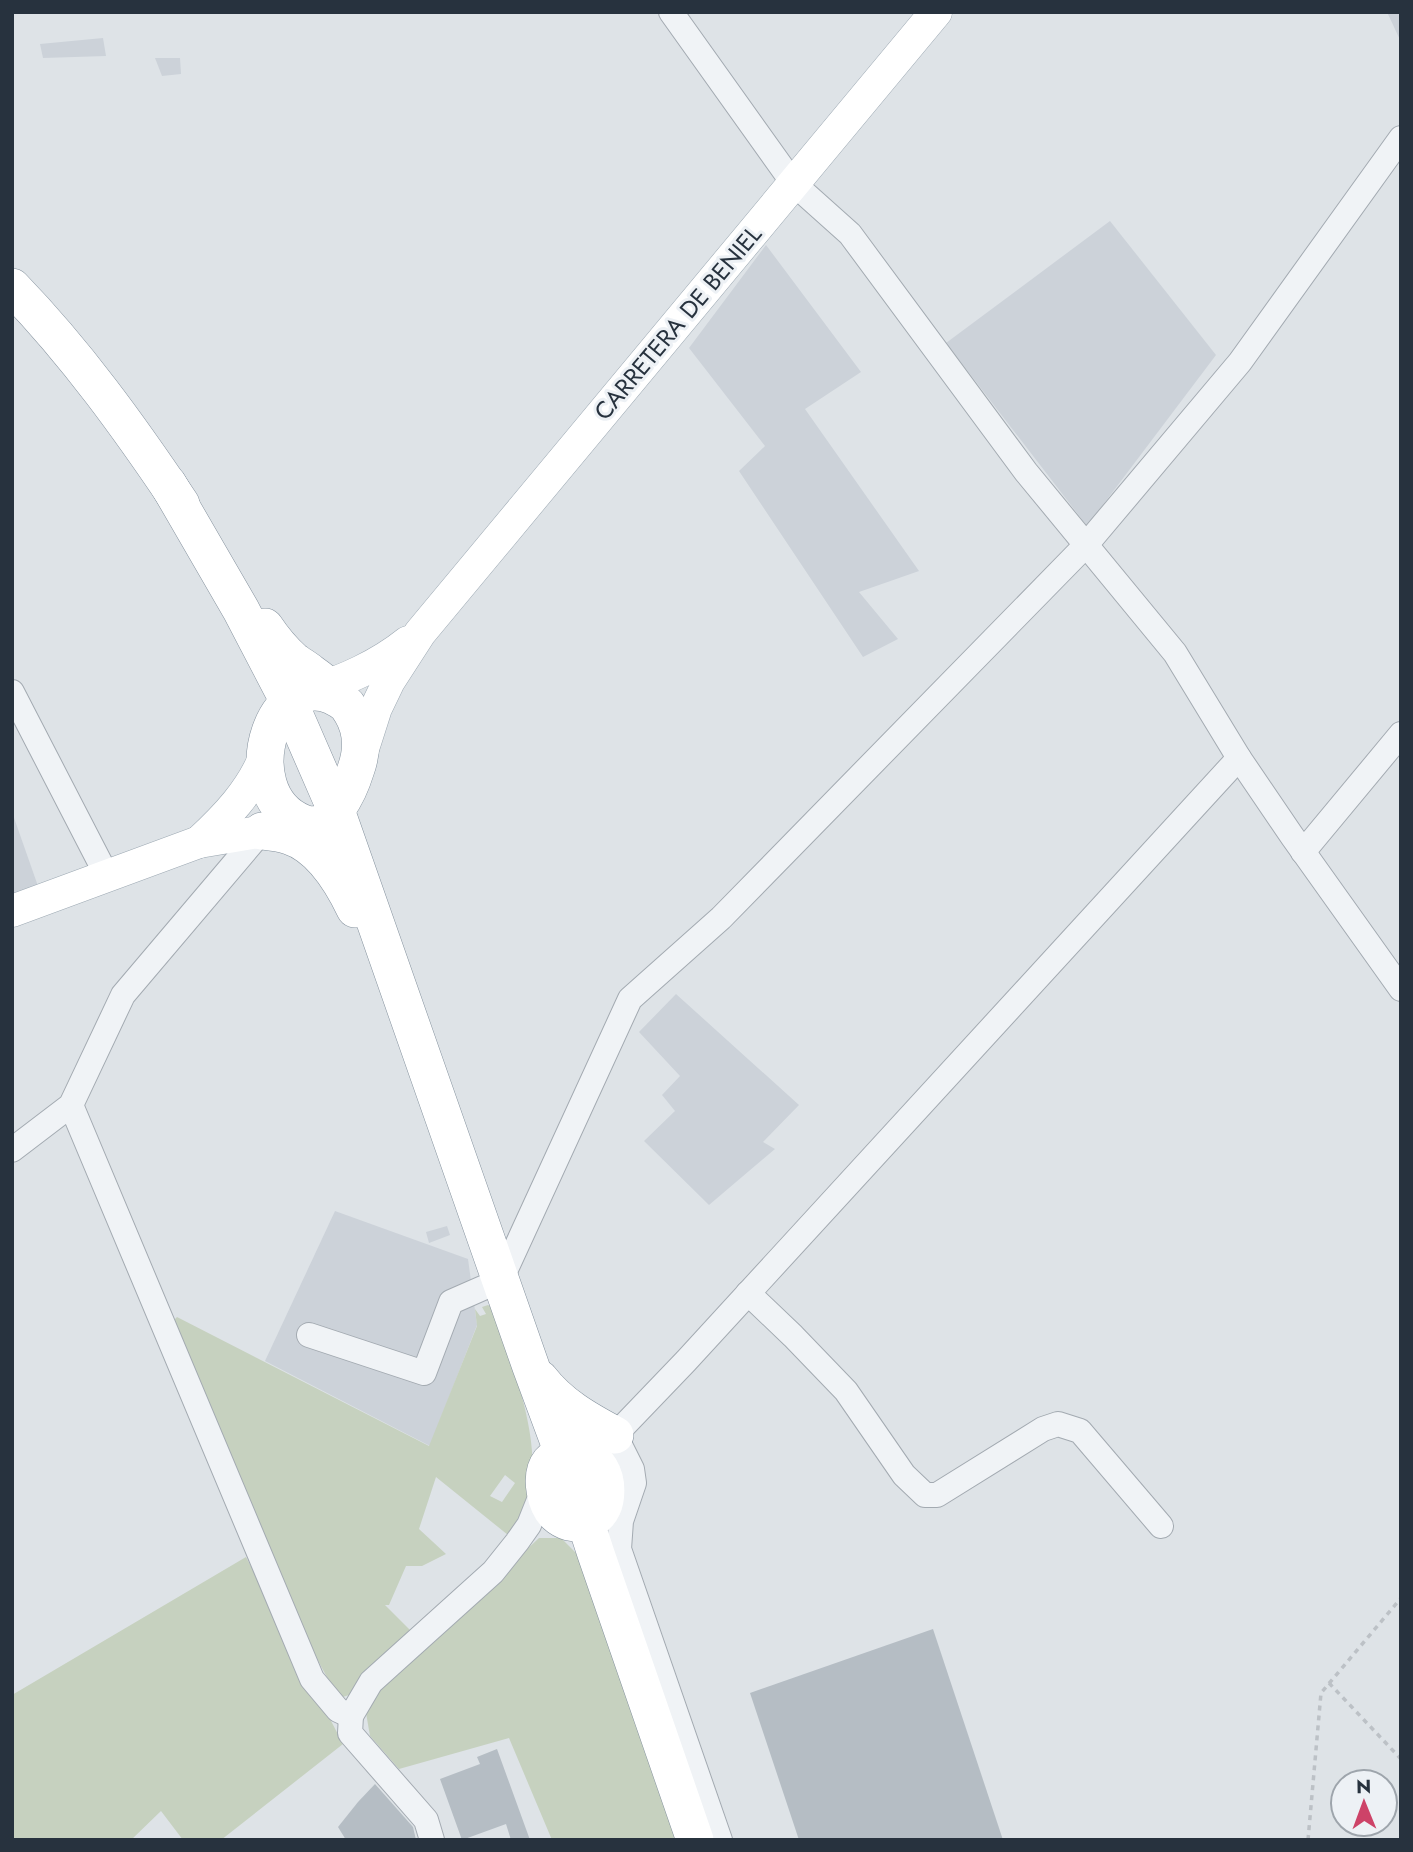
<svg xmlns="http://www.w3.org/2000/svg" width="1413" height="1852" font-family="Jost,sans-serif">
<rect width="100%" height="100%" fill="#dee3e7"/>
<g fill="#ccd2d9">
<polygon points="1387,12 1401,12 1401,42"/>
<polygon points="103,38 106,56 43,58 40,44"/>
<polygon points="155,58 180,58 181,74 162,76"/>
<polygon points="1110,221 1216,355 1087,526 946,343"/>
<polygon points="766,245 861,372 805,409 919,571 859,592 898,639 863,657 739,471 765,446 689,348"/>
<polygon points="12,812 39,889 12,899"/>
<polygon points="676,994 799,1105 763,1142 775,1149 709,1205 644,1141 675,1111 662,1095 680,1076 639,1032"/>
<polygon points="335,1211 468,1259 477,1325 430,1446 265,1361"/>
<polygon points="447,1226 450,1235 429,1243 426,1232"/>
</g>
<g fill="#c6d1bf" fill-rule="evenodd">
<path d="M488 1305 493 1308C510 1359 545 1444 528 1496 524 1510 516 1522 508 1535L436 1477 419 1529 446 1554 422 1566H406L389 1605H385L412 1632 349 1695 343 1697C326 1684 308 1638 299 1618 253 1521 213 1422 172 1322L177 1317 429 1446 477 1326 475 1309 480 1316 486 1314 482 1307ZM505 1475 515 1483 502 1502 490 1496Z"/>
<polygon points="539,1538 561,1538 577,1554 615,1650 657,1787 678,1840 552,1840 509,1738 399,1769 370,1736 365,1707 373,1694"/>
<polygon points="246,1557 343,1744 221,1840 183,1840 161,1811 131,1840 12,1840 12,1695"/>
</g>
<g fill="#b5bdc4">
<polygon points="933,1629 1003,1840 799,1840 750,1693"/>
<polygon points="497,1749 530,1840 511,1840 506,1824 462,1840 440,1779 480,1764 477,1757"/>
<polygon points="375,1784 413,1827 416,1840 346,1840 338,1827 358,1802"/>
</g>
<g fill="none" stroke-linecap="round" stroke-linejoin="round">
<defs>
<g id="minor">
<polyline points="12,692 107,876"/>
<polyline points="1239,758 1292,836 1401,989"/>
<polyline points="1303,852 1401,734"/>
<polyline points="71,1105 312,1679 338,1710 351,1716"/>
<polyline points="12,1150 71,1105 123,995 262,831"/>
<polyline points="748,1293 793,1336 846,1391 904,1475 925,1495 937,1495 1043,1429 1058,1424 1080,1431 1161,1526"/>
<polyline points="309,1335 424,1373 451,1302 501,1280 630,999 721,918 1086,545 1240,362 1401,138"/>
<polyline points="615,1435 632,1469 634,1483 621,1521 619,1549 720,1840"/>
<polyline points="601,1441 615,1435 686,1361 1239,758 1175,653 1026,472 850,234 793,183 671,12"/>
<polyline points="432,1840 426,1820 350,1733 351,1716 371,1682 493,1572 517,1542 529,1525 545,1485"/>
</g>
<g id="major">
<path d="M309 692C345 680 378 666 408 642"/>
<polyline points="361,755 376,708 389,681 420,633 936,12"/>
<path d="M199 842C226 817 251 791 265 756"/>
<polyline points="12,911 199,842 288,827"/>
</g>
<g id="highway">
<path d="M12 287C76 353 130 428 181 504"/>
<polyline points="168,484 241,610 289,702 336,810 531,1367 563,1453 596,1554 695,1840"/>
<path d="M265 627C273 639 282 650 293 660 298 664 305 668 310 672 344 696 372 724 356 769 352 782 346 796 338 807 329 820 319 829 303 823 228 793 276 648 347 705"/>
<path d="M262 831C271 832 281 833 289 836 320 846 342 882 355 909"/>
<path d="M540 1379C560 1405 587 1420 615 1435"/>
<path d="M574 1451C598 1456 609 1476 605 1500 601 1521 577 1530 559 1517 545 1507 539 1476 550 1462 556 1455 566 1453 574 1451Z"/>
</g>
</defs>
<use href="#minor" stroke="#a3aab1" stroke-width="26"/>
<use href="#major" stroke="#9da9b3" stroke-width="33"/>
<use href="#highway" stroke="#85929e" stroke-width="38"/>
<g stroke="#bcc1c6" stroke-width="3.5" stroke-dasharray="5 5" stroke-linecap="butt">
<polyline points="1329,1683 1401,1759"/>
<polyline points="1308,1840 1321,1693 1401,1598"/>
</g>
<use href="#minor" stroke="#f0f3f6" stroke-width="24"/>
<use href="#major" stroke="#fff" stroke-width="32"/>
<use href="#highway" stroke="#fff" stroke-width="37"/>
</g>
<g text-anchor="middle" stroke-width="6" stroke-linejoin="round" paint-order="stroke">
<g font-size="24" fill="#27323e" stroke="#edf1f5">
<text transform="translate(678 323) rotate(-50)" y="8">CARRETERA DE BENIEL</text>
</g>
</g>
<rect width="1413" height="1852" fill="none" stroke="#27323e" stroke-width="28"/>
<g transform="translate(1364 1803) rotate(359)"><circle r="33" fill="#edf1f5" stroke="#9ea5ac" stroke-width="2"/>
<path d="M0-5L12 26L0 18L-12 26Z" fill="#cd4368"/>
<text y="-10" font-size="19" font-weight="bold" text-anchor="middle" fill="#27323e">N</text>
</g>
</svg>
